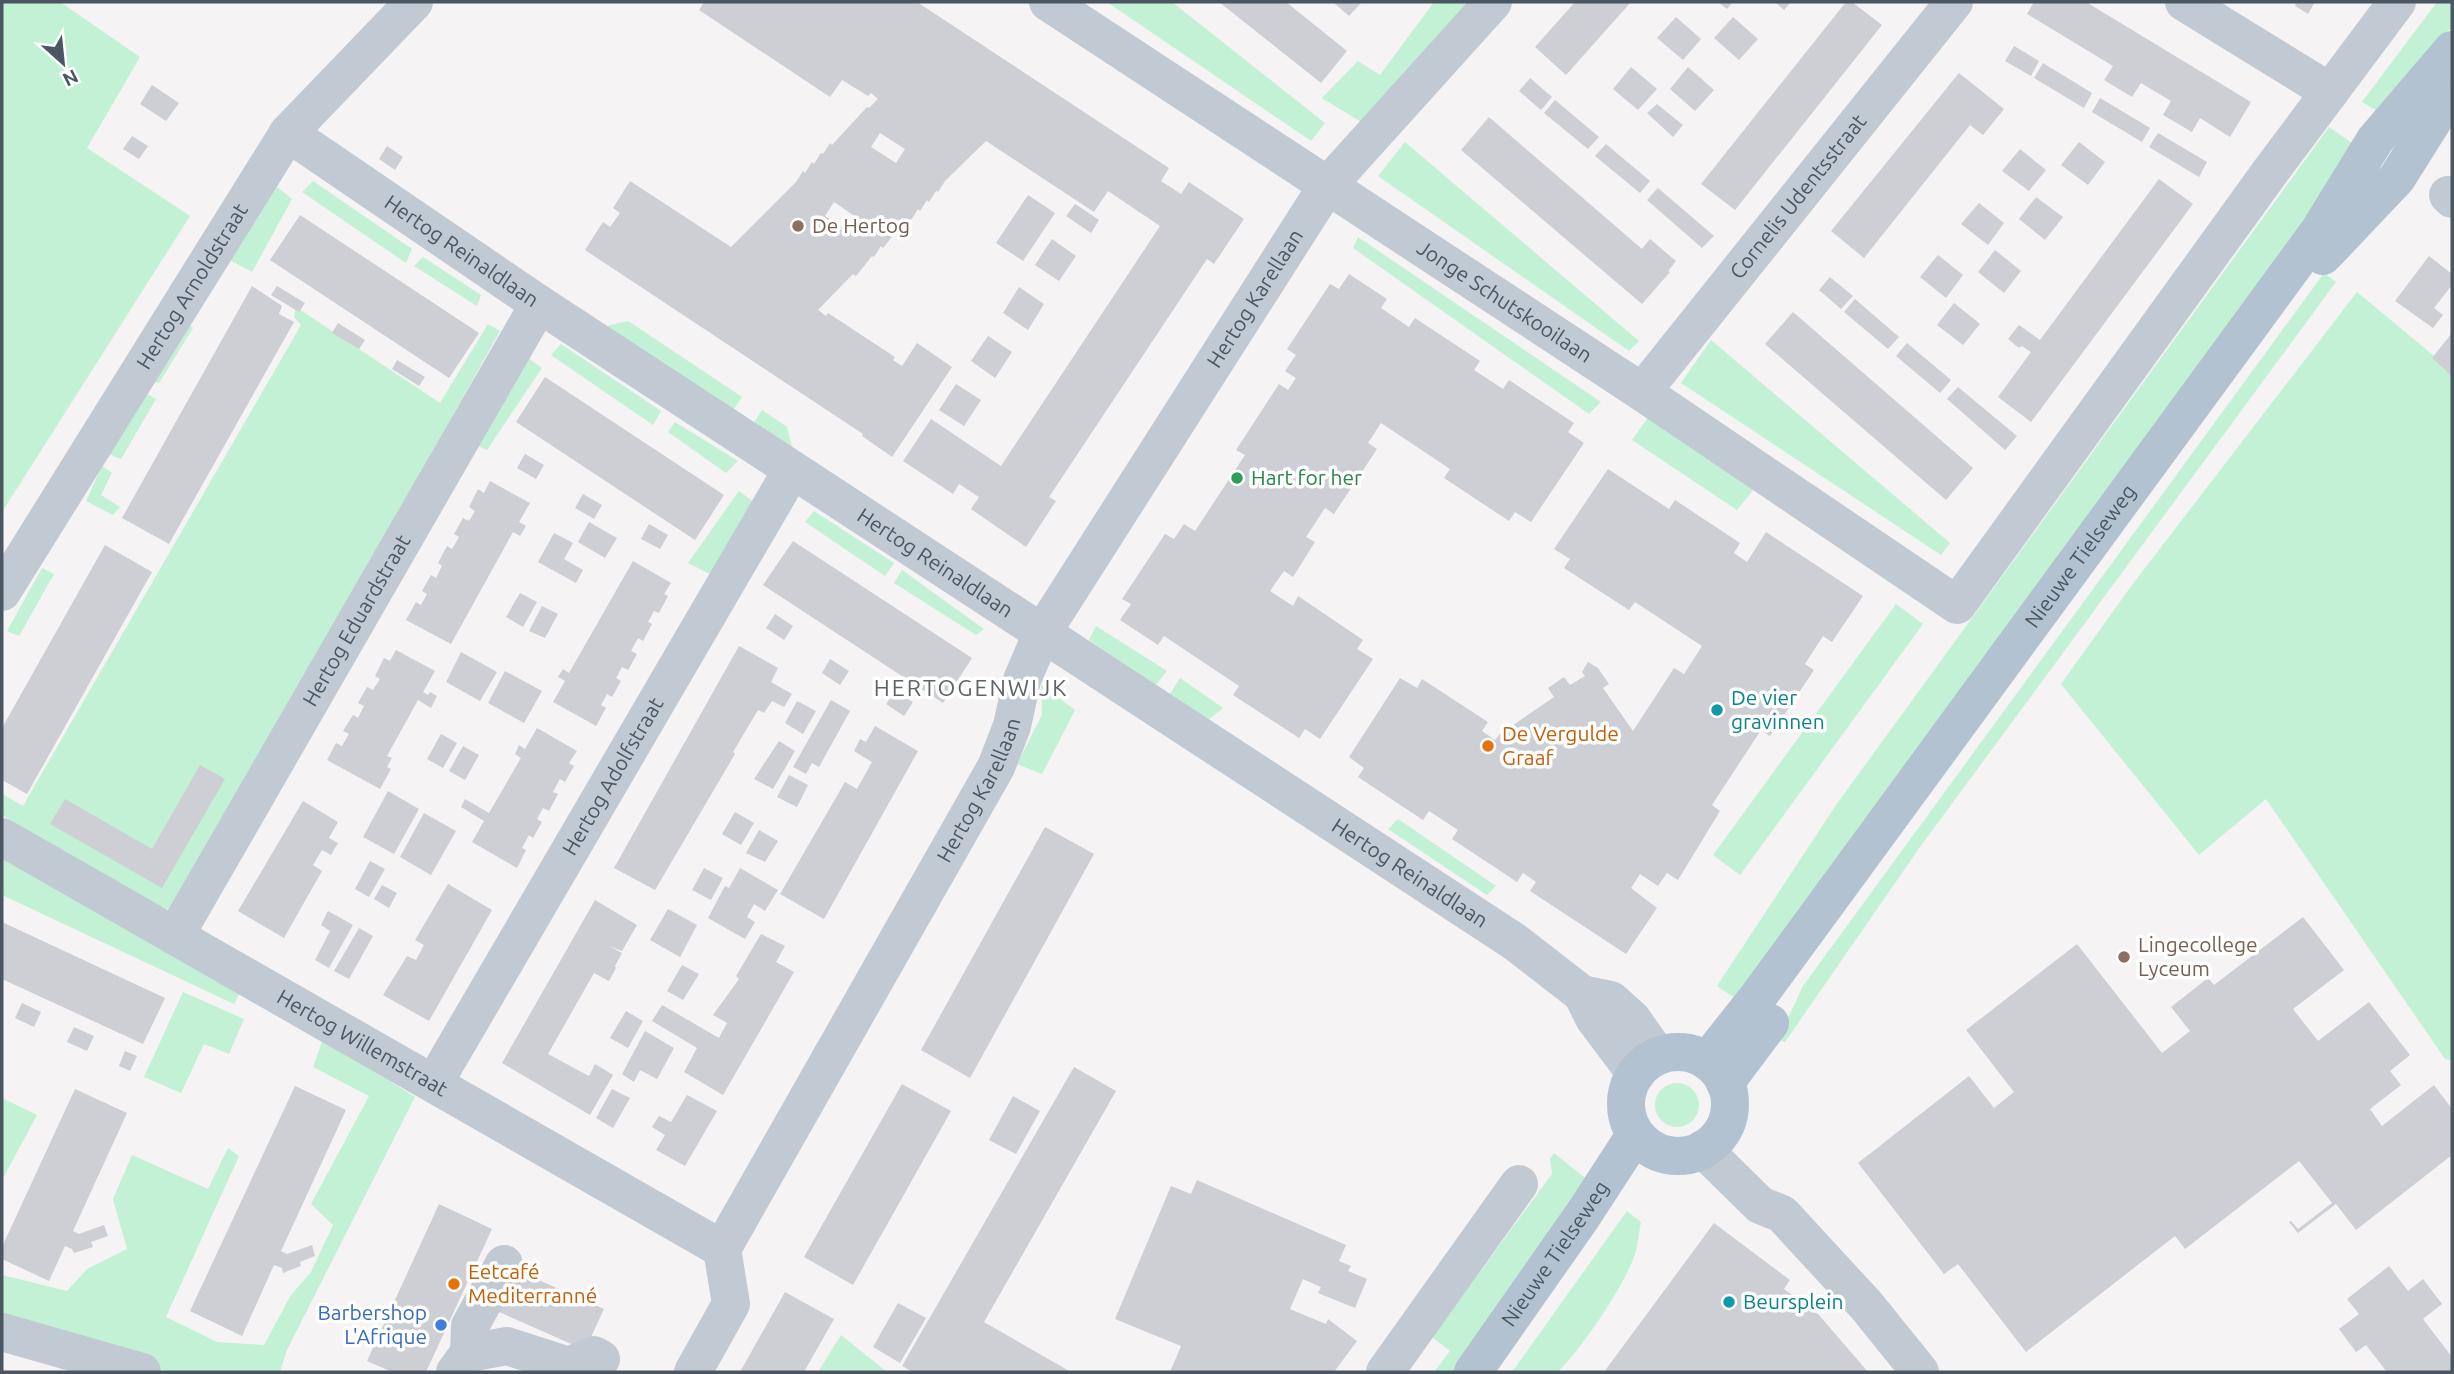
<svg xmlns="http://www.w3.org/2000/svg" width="2454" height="1374" font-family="Ubuntu,sans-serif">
<rect width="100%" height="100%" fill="#f5f3f3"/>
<g fill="#c3f1d5">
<polygon points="2,2 60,2 140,57 87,148 190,216 2,512"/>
<polygon points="1107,2 1172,2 1325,123 1311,141"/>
<polygon points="1434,2 1477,2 1366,125 1322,98 1358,61 1380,75"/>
<polygon points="2437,2 2452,2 2452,26 2386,116 2362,102"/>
<polygon points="2329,127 2359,148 1743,1004 1717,986 1836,805"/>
<polygon points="1405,142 1639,341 1629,351 1378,176"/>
<polygon points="313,181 412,249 406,263 302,192"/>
<polygon points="277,187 292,199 252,272 228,259"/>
<polygon points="1358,237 1601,402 1589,414 1353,248"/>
<polygon points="423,257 481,295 477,306 414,266"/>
<polygon points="2324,273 2336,282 1920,847 1785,1042 1774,1037 1790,1014 1803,986"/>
<polygon points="2357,292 2452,371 2452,1061 2445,1059 2266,799 2199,855 2061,684 2132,585"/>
<polygon points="296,307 440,403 488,324 500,331 175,912 148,901 2,815 2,794 23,806 301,325 294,317"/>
<polygon points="184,321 193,328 159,383 149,381"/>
<polygon points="628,321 742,397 731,413 606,326"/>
<polygon points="1711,340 1950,543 1941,555 1681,383"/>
<polygon points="561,344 661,411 653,425 551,355"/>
<polygon points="524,355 542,368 487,450 472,443"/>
<polygon points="144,392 156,399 121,459 108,454"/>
<polygon points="762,410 787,427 793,451 752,426"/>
<polygon points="1648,418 1754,489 1737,510 1632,440"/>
<polygon points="675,422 738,461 726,473 668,432"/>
<polygon points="102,466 112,473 101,495 120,507 113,515 86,501"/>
<polygon points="739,491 755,503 710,574 688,563"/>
<polygon points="814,511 894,563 885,576 805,522"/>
<polygon points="42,568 54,574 19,636 7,631"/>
<polygon points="902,570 984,629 976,635 894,583"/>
<polygon points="1896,604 1923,624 1740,875 1713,855"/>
<polygon points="1096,626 1167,671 1155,686 1089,640"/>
<polygon points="1180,678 1223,708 1208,720 1170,694"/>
<polygon points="1041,685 1075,710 1042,774 1017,764 1042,715"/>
<polygon points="1398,819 1496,886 1487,895 1388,829"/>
<polygon points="2,855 242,989 234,1004 2,895"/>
<polygon points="183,992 244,1019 229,1054 204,1044 181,1093 144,1077"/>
<polygon points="323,1039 415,1097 287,1350 280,1372 171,1372 2,1323 2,1275 67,1291 87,1269 127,1249 113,1199 132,1155 208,1189 228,1148 239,1156 166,1317 217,1342 264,1345 291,1295 311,1272 333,1225 311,1204 369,1096 313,1067"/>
<circle cx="1677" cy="1105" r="22"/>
<polygon points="2,1098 37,1115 2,1180"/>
<polygon points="1554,1153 1589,1181 1463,1372 1434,1372 1450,1351 1432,1337 1552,1174 1550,1159"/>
<path d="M1627 1211 1641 1222C1639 1232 1638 1244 1635 1254 1625 1285 1582 1348 1558 1372H1512Z"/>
<polygon points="841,1335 887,1372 818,1372"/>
</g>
<g fill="#cdcfd5" fill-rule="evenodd">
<path d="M704 2H917L1169 168 1161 181 1181 194 1189 182 1244 219 1214 264 1207 259 1049 497 1056 501 1026 547 971 509 979 497 959 484 953 494 903 461 931 419 1001 466 1160 226 1108 191 1094 212 986 141 945 181 938 192 936 191 929 202 927 200 920 211 918 209 911 220 909 219 902 230 899 228 883 248 881 246 874 257 872 256 856 276 853 274 818 310 826 316 828 313 895 357 893 360 902 366 917 343 952 367 892 457 862 436 863 434 585 250 603 222 610 227 620 213 613 208 630 181 731 247 796 182 803 171 805 173 812 162 814 164 821 153 823 154 830 143 832 145 867 107 869 108 878 99 871 93 868 96 842 80 830 97 699 10ZM880 133 905 149 896 163 871 147ZM834 202 859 219 850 232 825 216Z"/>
<polygon points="1219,2 1286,2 1347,51 1321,83"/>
<polygon points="1333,2 1362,2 1349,16"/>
<polygon points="1575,2 1631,2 1566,75 1535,47"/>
<polygon points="1718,2 1733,2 1727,9"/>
<polygon points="1775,2 1791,2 1784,10"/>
<polygon points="1846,2 1852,2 1882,25 1735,210 1701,184"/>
<polygon points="2034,2 2086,2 2251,102 2230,137 2200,118 2192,132 2163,115 2171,101 2141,83 2132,97 2104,80 2113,66 2027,14"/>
<polygon points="2292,2 2315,2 2308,14 2295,6 2296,4"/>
<polygon points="1676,17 1701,39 1683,60 1657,38"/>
<polygon points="1733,17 1758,39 1739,60 1714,38"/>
<polygon points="2014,46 2039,61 2031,76 2005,61"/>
<polygon points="2043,63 2092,93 2084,108 2034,78"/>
<polygon points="1631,67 1657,89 1638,110 1613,89"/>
<polygon points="1688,67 1714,90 1695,111 1670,89"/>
<polygon points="1959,73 2004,109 1983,135 1970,125 1864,258 1831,231"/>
<polygon points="1530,78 1552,97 1541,110 1519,91"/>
<polygon points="152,85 179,103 166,121 140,104"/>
<polygon points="2100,98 2150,128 2142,142 2092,112"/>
<polygon points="1555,100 1599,137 1588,149 1544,113"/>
<polygon points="1657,104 1683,125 1673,137 1647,113"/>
<polygon points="1489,117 1642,249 1650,239 1676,261 1668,271 1670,272 1642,304 1461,150"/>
<polygon points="2158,133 2207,162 2199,177 2149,147"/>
<polygon points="132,136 148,146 139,159 123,149"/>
<polygon points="2079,142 2105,162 2088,185 2061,165"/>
<polygon points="1606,144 1650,181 1640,193 1595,156"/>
<polygon points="387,146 403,157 395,170 379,159"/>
<polygon points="2020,149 2046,170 2029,191 2002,171"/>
<polygon points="2159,179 2193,204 2031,422 1998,397 2031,352 2022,346 2019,348 2008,339 2019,325 2040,340"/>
<polygon points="1658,188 1714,236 1702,248 1647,200"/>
<polygon points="1028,195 1055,213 1023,261 996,243"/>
<polygon points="2036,197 2063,217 2045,240 2019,219"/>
<polygon points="1979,203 2004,223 1988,245 1961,224"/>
<polygon points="1075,204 1099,220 1091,233 1066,216"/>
<polygon points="300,215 479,333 449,378 270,260"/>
<polygon points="1052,239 1076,256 1059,281 1035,265"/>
<polygon points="1995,250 2021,271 2004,293 1978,272"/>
<polygon points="1938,255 1963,275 1946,298 1920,277"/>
<polygon points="2429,256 2452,274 2452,285 2434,308 2443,315 2433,328 2395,301"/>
<polygon points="1349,274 1387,299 1381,308 1409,327 1415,318 1480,361 1474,370 1503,389 1509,380 1574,423 1568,432 1584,443 1531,522 1515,512 1509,521 1444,478 1450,469 1381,423 1368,443 1377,449 1334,514 1325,508 1306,537 1315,542 1293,577 1284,571 1270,591 1293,606 1298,596 1363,640 1357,649 1373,659 1320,739 1305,729 1299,738 1233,695 1239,686 1164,636 1158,645 1120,620 1131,604 1122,599 1165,534 1174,539 1184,524 1195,531 1245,455 1236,450 1279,384 1288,390 1296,378 1285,371 1296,355 1287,349 1330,284 1339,289"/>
<polygon points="1830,277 1853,296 1841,309 1819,290"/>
<polygon points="252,286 282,306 279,314 294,322 169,544 122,518"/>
<polygon points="277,286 305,303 299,312 271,295"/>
<polygon points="1019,287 1044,304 1028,330 1003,313"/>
<polygon points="1855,299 1899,337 1888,349 1844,312"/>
<polygon points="1954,303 1980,324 1963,345 1937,325"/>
<polygon points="1793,312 1973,468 1946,500 1765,344"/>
<polygon points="338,323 365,340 359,349 332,333"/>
<polygon points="2452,333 2452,376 2432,358"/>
<polygon points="988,336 1012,352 995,378 971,361"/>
<polygon points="1907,343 1951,380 1940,393 1896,356"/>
<polygon points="397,360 425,377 419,386 392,369"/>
<polygon points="545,377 724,495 695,540 516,422"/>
<polygon points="956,384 981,400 964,426 939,410"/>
<polygon points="1958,387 2017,436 2005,450 1947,399"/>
<polygon points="525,454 544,465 536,479 517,468"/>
<polygon points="1608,469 1669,509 1675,500 1740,543 1734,553 1747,562 1766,532 1863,596 1832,642 1823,636 1805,664 1814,670 1770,736 1761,730 1712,805 1720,811 1678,880 1667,873 1658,886 1640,874 1631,888 1657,908 1626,954 1530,891 1536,882 1523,873 1517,882 1452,839 1458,830 1429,811 1423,820 1358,777 1364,768 1349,757 1400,678 1417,688 1422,679 1488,722 1482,731 1495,740 1500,734 1554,697 1548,688 1564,677 1570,685 1585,676 1582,672 1588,662 1598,668 1609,684 1603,688 1633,731 1674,668 1684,674 1702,646 1635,602 1629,610 1564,568 1570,559 1554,549"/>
<polygon points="490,481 530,503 519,522 526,526 520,536 513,532 451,644 406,620 416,602 421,605 427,594 422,591 431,575 436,578 442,566 438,563 447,546 452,549 459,537 454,534 463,518 469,521 475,511 469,507 478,489 484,493"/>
<polygon points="583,494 602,505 594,519 575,508"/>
<polygon points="589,522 617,538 605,558 578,542"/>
<polygon points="649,524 668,535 660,549 641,539"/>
<polygon points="554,533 573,543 564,559 583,570 576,583 538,562"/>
<polygon points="793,541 972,658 943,703 763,585"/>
<polygon points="105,545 152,572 27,794 2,780 2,728"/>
<polygon points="633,561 671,583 664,594 668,596 659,613 654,611 648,622 652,624 643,641 638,638 631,651 637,654 628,670 622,667 616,678 621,681 612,697 607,694 601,705 606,708 596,726 553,702 565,681 558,677 563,669 569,673"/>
<polygon points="520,593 537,602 523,627 506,617"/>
<polygon points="542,606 558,614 545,638 529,631"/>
<polygon points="775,614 793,626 784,640 766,628"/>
<polygon points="739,646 778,668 771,682 792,694 784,707 772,701 764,713 758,710 733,752 735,754 655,890 614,868"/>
<polygon points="396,650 435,671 423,692 428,695 430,692 437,696 431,708 418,700 387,756 392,758 387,767 391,769 380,789 327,760 336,743 342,746 349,734 343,731 353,715 358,718 364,706 358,703 367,687 373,690 380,679 375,676 384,658 390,661"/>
<polygon points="461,652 497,672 480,701 446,682"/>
<polygon points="830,659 849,671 840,685 822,673"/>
<polygon points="505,671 542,691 524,723 488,703"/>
<polygon points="895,691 913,702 904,716 886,704"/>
<polygon points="831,700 850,711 819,767 812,763 806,774 793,767"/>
<polygon points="797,701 816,711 803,734 785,723"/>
<polygon points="875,726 918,751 824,919 780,894 845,782 857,789 872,762 854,751 860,739 866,742"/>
<polygon points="537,728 577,751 569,763 574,766 565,782 560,779 553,792 558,794 549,811 543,808 537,819 542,822 533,838 529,835 522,848 526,850 517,868 472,842 484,821 461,807 465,799 489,813 521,758 515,754 519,745 525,749"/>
<polygon points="441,734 457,743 443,768 427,759"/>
<polygon points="779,741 795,751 773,789 754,779"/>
<polygon points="463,746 479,755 465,780 449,771"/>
<polygon points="200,765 225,779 162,888 50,824 65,799 152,849"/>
<polygon points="789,775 808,785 797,807 777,797"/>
<polygon points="388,791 419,809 394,854 363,837"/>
<polygon points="303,801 338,822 329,838 338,843 331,855 322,850 313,865 322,871 284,938 238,911"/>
<polygon points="735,812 754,823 741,845 722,834"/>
<polygon points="424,813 456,831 431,875 400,857"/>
<polygon points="1045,827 1094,854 970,1078 921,1050"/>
<polygon points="759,830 778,841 765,862 746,853"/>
<polygon points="370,861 385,869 369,897 355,889"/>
<polygon points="704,868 723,878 711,900 692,890"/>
<polygon points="740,868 778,890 765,911 754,904 747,917 755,922 745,939 708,918 725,886 729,888"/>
<polygon points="448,884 492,910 429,1021 383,995 407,956 416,960 424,945 415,940"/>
<polygon points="382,885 397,893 389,908 374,899"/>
<polygon points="595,900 637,925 622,951 609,946 622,953 615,966 616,968 609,981 594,973 548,1054 589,1076 595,1064 613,1075 590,1115 502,1063"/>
<polygon points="668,909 697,925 680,957 650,940"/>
<polygon points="328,911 353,925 329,968 315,960 330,931 321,925"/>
<polygon points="2303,917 2344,970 2293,1009 2318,1041 2369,1002 2410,1055 2390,1071 2401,1085 2370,1109 2382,1126 2434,1085 2452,1109 2452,1155 2356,1230 2336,1204 2298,1233 2289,1222 2291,1221 2298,1229 2332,1203 2299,1161 2185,1249 2175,1236 2026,1352 1958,1264 1944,1274 1858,1163 1969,1076 1994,1108 2014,1092 1966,1030 2077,944 2162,1053 2190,1031 2171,1007 2208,978 2214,985"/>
<polygon points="2,922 165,998 143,1044 2,979"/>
<polygon points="359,928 373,936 349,979 334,971"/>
<polygon points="761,934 785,946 776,962 794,972 723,1095 684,1072 697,1048 652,1021 662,1005 719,1038 727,1023 713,1015 739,979 736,976"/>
<polygon points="682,965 699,974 683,1000 667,991"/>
<polygon points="22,1003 41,1012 34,1027 15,1018"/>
<polygon points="626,1011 643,1021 628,1048 610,1038"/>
<polygon points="74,1027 94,1036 87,1051 67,1042"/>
<polygon points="645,1031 674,1048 657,1079 640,1070 634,1082 622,1074"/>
<polygon points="125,1051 137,1056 130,1071 119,1066"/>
<polygon points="1074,1067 1116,1091 984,1322 1071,1372 913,1372 902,1366"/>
<polygon points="902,1084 951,1111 853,1285 804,1257"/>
<polygon points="295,1086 346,1110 281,1251 287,1254 312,1245 315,1256 300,1262 301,1266 283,1273 282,1268 274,1265 242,1336 190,1311"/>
<polygon points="75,1089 127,1113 73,1231 79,1234 104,1225 108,1236 91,1242 93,1247 74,1253 72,1249 65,1246 49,1281 2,1259 2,1247"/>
<polygon points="612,1089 630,1098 613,1128 596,1118"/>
<polygon points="687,1095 717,1111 685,1166 656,1150 665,1135 652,1127 659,1116 671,1122"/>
<polygon points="1013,1096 1040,1111 1016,1154 989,1140"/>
<polygon points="1197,1180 1346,1245 1339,1261 1351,1266 1348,1271 1367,1279 1355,1308 1318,1293 1321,1287 1303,1279 1290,1309 1326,1324 1328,1319 1357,1341 1334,1372 1170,1372 1181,1346 1115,1319 1171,1186 1191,1194"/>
<polygon points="439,1204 492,1229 426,1372 392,1372 367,1361"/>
<polygon points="1714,1223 1790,1280 1784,1289 1819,1315 1868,1372 1604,1372"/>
<polygon points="2389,1266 2408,1291 2423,1279 2442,1304 2423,1319 2452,1357 2452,1372 2387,1372 2366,1345 2356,1352 2339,1329 2359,1314 2347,1299"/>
<polygon points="516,1270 604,1309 585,1350 497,1311"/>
<polygon points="785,1292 834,1319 804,1372 740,1372"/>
<polygon points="898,1303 926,1318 900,1363 873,1347"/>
</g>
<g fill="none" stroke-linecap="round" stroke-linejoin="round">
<g stroke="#c1cad2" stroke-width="38">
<path id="s1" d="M1048 2 1642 392 1957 605 2270 172 2397 2"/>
<polyline points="2184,2 2330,92"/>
<path id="s2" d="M288 133 539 304 1515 942 1582 994 1594 1018 1636 1074"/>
<polyline points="2448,195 2452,199"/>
<path id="s3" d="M1642 392 1954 2"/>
<path id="s4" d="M2 592 288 133 414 2"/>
<path id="s5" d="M2 837 722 1249"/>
<path id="s6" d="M175 936 539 304"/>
<polyline points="1582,994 1611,1000 1632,1019 1658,1056"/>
<path id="s7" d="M434 1083 792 470"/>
<polyline points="1703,1149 1760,1205 1782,1214 1866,1305 1920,1372"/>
<polyline points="2,1332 142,1372"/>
<polyline points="469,1353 470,1326 504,1264"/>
<polyline points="455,1372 469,1353 507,1346 569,1366 594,1355 601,1359"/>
<path id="s8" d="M693 1372 731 1304 722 1249 996 767 1012 726 1022 680 1042 633 1327 186 1493 2"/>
<polyline points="1385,1372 1519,1184"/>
</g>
<g stroke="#b3c2d1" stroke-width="38">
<polyline points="2323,256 2397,178 2452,90"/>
<circle cx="1678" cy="1104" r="52"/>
<path id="s9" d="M1707 1061 1757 998 2319 231 2375 140 2452 50"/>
<polyline points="1725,1083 1770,1023"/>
<path id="s10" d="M1473 1372 1583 1215 1635 1135"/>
</g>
</g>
<g fill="#8d6e63" stroke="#fff" stroke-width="2.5">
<circle cx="798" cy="226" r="7"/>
<circle cx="2124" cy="957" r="7"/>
</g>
<circle fill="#2e9e5b" stroke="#fff" stroke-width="2.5" cx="1237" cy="478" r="7"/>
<g fill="#0f9aa8" stroke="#fff" stroke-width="2.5">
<circle cx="1717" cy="710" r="7"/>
<circle cx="1729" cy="1302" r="7"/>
</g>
<g fill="#e8710a" stroke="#fff" stroke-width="2.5">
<circle cx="1488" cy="746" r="7"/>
<circle cx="454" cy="1284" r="7"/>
</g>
<circle fill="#3f7fe0" stroke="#fff" stroke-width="2.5" cx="441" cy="1325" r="7"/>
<g text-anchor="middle" stroke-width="7" stroke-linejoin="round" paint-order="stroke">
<g font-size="21" fill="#4a5661" stroke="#fff">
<text dy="7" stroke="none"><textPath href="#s3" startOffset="250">Cornelis Udentsstraat</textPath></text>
<text dy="7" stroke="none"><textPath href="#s2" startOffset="210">Hertog Reinaldlaan</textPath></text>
<text dy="7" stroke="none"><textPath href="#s4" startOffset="360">Hertog Arnoldstraat</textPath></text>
<text dy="7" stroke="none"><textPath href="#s8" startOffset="1227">Hertog Karellaan</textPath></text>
<text dy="7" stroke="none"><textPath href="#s1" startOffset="546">Jonge Schutskooilaan</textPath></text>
<text dy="7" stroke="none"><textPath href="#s9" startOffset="628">Nieuwe Tielseweg</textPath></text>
<text dy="7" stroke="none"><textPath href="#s2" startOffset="777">Hertog Reinaldlaan</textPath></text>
<text dy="7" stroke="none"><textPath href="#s6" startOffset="364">Hertog Eduardstraat</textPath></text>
<text dy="7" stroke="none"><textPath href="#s7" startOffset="355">Hertog Adolfstraat</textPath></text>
<text dy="7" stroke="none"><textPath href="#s8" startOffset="660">Hertog Karellaan</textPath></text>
<text dy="7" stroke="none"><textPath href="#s2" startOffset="1344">Hertog Reinaldlaan</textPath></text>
<text dy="7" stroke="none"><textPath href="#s5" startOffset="415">Hertog Willemstraat</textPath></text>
<text dy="7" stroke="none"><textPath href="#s10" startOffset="144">Nieuwe Tielseweg</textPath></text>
</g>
<g font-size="21" fill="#785e54" stroke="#fff" text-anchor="start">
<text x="812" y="233">De Hertog</text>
<text x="2138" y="952">Lingecollege<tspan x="2138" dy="24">Lyceum</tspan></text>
</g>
<g font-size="21" fill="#27864d" stroke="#fff" text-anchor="start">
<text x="1251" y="485">Hart for her</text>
</g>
<g font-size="21" fill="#0d838f" stroke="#fff" text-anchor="start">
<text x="1731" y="705">De vier<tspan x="1731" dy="24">gravinnen</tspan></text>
<text x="1743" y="1309">Beursplein</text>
</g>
<g font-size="21" fill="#c56008" stroke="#fff" text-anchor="start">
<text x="1502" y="741">De Vergulde<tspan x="1502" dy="24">Graaf</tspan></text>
<text x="468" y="1279">Eetcafé<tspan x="468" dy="24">Mediterranné</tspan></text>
</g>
<g font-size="21" fill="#366cbe" stroke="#fff" text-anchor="end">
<text x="427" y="1320">Barbershop<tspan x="427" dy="24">L'Afrique</tspan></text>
</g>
<g font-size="23" letter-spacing="2" fill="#5f6368" stroke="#fff">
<text x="971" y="696">HERTOGENWIJK</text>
</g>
</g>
<rect width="2454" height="1374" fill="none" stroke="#4a5661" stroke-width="7"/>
<g transform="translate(63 63) rotate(153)" stroke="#ffffff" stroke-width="5" paint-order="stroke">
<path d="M0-5L12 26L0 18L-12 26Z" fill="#4a5661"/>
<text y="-10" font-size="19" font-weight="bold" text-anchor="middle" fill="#4a5661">N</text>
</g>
</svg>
